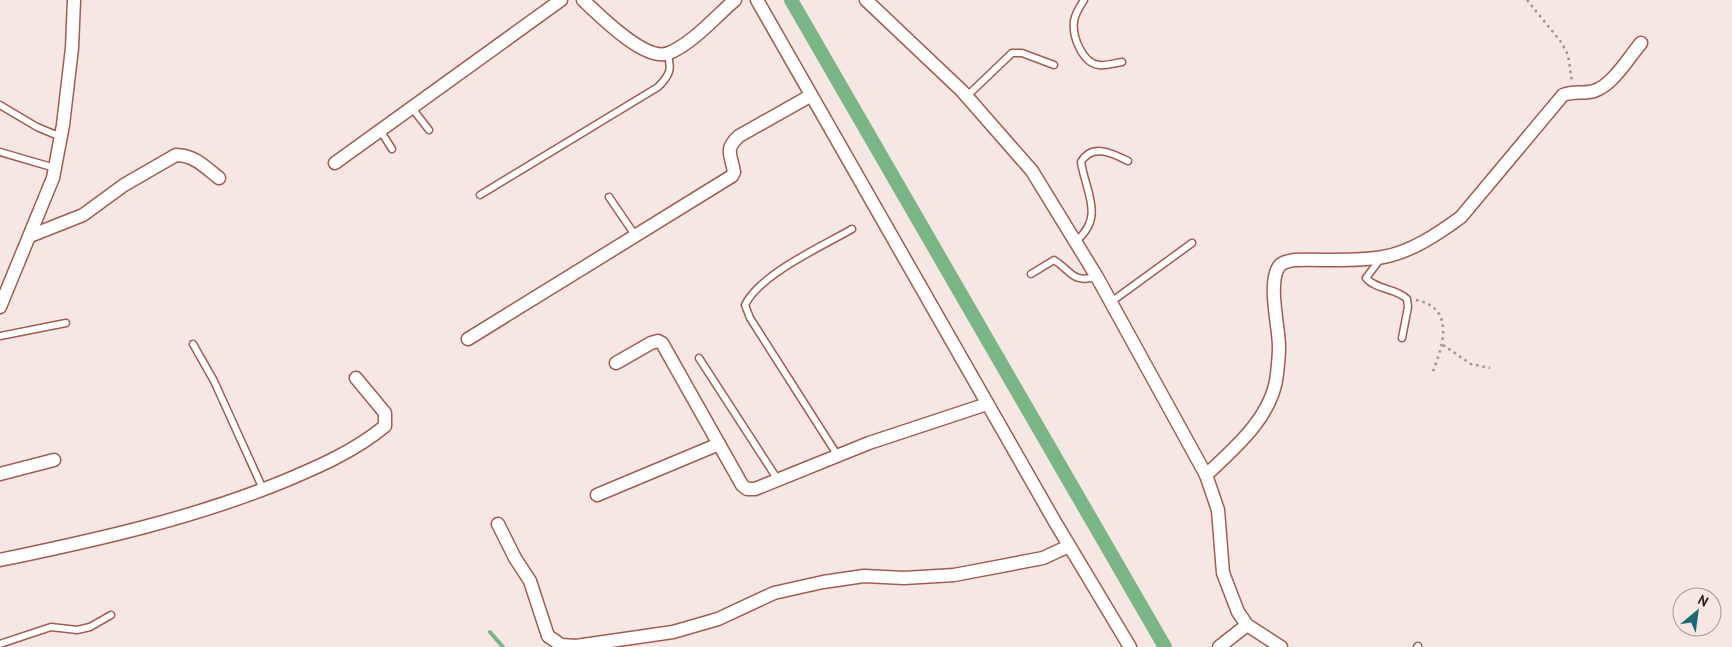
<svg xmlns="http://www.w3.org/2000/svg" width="1732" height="647" font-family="'PT Sans',sans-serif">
<rect width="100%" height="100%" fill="#f7e7e4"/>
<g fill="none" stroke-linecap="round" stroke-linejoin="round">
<polyline stroke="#7ab685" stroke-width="4" points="490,632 503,647"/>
<polyline stroke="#7ab685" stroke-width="14" points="791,0 1165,647"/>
<defs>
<g id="lane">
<path d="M1084 0C1080 6 1075 14 1074 21 1072 36 1082 63 1099 65 1106 66 1115 63 1122 62"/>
<polyline points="967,96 1012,53 1022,53 1054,65"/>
<polyline points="0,105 37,127 61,137"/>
<polyline points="412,108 429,130"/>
<polyline points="380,130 392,149"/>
<polyline points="0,152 55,168"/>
<path d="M480 195 658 87C669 76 673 69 667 54"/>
<polyline points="609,197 635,235"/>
<path d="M1076 241C1105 217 1086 193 1081 162 1092 143 1112 153 1128 161"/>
<path d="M1381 258 1366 278C1376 290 1396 288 1407 299L1408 307 1402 338"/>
<path d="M1031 274 1054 260C1073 272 1071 283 1097 277"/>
<polyline points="1111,302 1192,243"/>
<polyline points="0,336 66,323"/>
<polyline points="193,344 214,381 263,489"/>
<polyline points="699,358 778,480"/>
<path d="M838 456 750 318 745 305C760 274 821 247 852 229"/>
<polyline points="0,644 51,627 77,630 90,627 111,615"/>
<polyline points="1417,647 1418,646"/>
</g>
<g id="street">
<path d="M583 0C599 15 646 63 669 53 693 43 715 17 735 0"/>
<polyline points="757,0 1055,522 1130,647"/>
<polyline points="866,0 962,91 1032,171 1097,277 1206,475 1218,510 1223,573 1238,612 1247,625 1281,647"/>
<polyline points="335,163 561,0"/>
<path d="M30 236 83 215 124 185 176 155C194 155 205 167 219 178"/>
<polyline points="0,307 53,178 63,125 72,48 74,0"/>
<path d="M468 339 732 176 734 172C731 154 724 150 739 136L810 96"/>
<polyline points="616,363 651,343 658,341 662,343 742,485 747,489 755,489 869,443 987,404"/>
<polyline points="0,474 54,460"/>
<path d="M1206 475C1235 448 1273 416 1277 374 1278 365 1279 356 1279 347 1279 327 1268 286 1278 268 1281 262 1288 261 1294 260 1323 259 1355 262 1383 257 1411 252 1438 234 1461 217L1563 95C1574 91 1584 94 1594 91 1613 85 1629 57 1641 43"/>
<polyline points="597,495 719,444"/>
<polyline points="498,524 515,558 530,581 548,636 561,645 576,646 673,632 718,619 774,593 823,582 864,576 904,578 954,575 1043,558 1069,546"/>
<path d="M0 560C96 540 191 519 282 482 318 467 355 451 385 426V413L356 378"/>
<polyline points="1219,647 1247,625"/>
</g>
</defs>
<use href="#lane" stroke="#a15c52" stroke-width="9"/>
<use href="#street" stroke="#a15c52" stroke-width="15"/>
<g stroke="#a5908c" stroke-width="2.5" stroke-dasharray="2.5 4" stroke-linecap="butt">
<polyline points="1527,0 1561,42 1568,55 1572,82"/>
<path d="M1416 300C1457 308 1442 348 1432 374"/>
<polyline points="1443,345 1471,364 1490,368"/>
</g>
<use href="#lane" stroke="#fff" stroke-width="6"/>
<use href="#street" stroke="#fff" stroke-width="12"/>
</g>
<g transform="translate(1697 612) rotate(29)"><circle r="24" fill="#f7e7e4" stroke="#aa9592"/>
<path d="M0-4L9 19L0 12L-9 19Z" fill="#1e6873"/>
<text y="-8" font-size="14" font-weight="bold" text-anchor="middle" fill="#371a16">N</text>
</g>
</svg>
